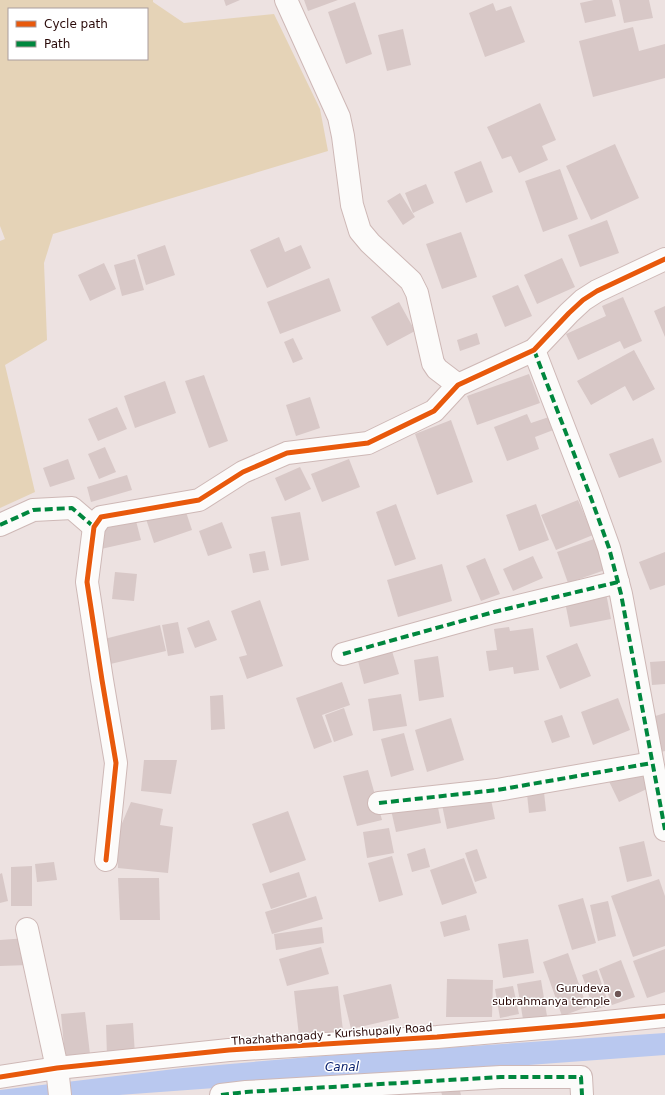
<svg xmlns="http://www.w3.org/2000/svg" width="665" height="1095" font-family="'DejaVu Sans',sans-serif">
<rect width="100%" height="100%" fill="#ede2e1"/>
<path fill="#e5d3b7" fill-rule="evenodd" d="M0 0H153V2L184 23 274 14 320 109 328 151 53 234 44 263 47 340 5 365 35 492 0 508V241L5 239 0 226ZM9 9H147V59H9Z"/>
<polygon fill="#b9c8ef" points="665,1033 665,1055 119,1095 0,1095 0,1090 183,1068 322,1056"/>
<g fill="#d8c8c7">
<polygon points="224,0 240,0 226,6"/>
<polygon points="304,0 338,0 308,11"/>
<polygon points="594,0 612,0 616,16 585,23 580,3"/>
<polygon points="619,0 649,0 653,18 624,23"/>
<polygon points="355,2 372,54 346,64 328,12"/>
<polygon points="493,3 496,11 511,6 525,42 485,57 469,13"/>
<polygon points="633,27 639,51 665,44 665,78 593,97 579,41"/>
<polygon points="403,29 411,65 387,71 378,35"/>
<polygon points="540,103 556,140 542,146 548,160 519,173 511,156 502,159 487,127"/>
<polygon points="615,144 639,198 591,220 566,166"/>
<polygon points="481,161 493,192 466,203 454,172"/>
<polygon points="560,169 578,219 543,232 525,181"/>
<polygon points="426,184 434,203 413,213 405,193"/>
<polygon points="400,193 415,217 403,225 387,201"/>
<polygon points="607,220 619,253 580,267 568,235"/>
<polygon points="461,232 477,277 442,289 426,244"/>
<polygon points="279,237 285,252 301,245 311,268 267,288 250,250"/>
<polygon points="165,245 175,275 146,285 137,255"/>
<polygon points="562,258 575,287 537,304 524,275"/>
<polygon points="135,259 144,290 122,296 114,265"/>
<polygon points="104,263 116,289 90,301 78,275"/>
<polygon points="329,278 341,311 280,334 267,302"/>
<polygon points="518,285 532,316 505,327 492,296"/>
<polygon points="623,297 642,341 624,349 620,341 578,360 566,334 606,316 602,306"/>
<polygon points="399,302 415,331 387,346 371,317"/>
<polygon points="665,306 665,337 654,311"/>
<polygon points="477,333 480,344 460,351 457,340"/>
<polygon points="293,338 303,359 293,363 284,342"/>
<polygon points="634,350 655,389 633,401 625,386 591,405 577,381"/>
<polygon points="529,374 540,403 477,425 467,396"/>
<polygon points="204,375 228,441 209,448 185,381"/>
<polygon points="165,381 176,413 135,428 124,396"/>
<polygon points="310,397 320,428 296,436 286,405"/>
<polygon points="117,407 127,429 98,441 88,419"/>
<polygon points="527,414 531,423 552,416 556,429 535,437 539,449 507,461 494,427"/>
<polygon points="451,420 473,482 437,495 415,434"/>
<polygon points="653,438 662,462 619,478 609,454"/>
<polygon points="105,447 116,472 99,479 88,454"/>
<polygon points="68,459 75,479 50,487 43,468"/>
<polygon points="349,459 360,487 322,502 311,474"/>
<polygon points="300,467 311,489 285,501 275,478"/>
<polygon points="127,475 132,490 91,502 87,487"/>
<polygon points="182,500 192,530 154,543 144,513"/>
<polygon points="578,500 593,535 556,550 541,515"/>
<polygon points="396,504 416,559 395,566 376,512"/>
<polygon points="536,504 549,540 519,551 506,515"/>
<polygon points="300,512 309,560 281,566 271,517"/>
<polygon points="135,517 141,540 101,549 96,526"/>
<polygon points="222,522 232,548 208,556 199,531"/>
<polygon points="594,539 605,570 568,583 557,552"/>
<polygon points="265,551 269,570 253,573 249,554"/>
<polygon points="665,552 665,585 650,590 639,562"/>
<polygon points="533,556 543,578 513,591 503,569"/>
<polygon points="485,558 500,594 481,601 466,566"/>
<polygon points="442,564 452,601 398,617 387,580"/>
<polygon points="115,572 137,574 134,601 112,599"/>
<polygon points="606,593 611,619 570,627 565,602"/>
<polygon points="260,600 283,666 247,679 239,657 247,655 231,611"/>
<polygon points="209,620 217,640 195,648 187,628"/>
<polygon points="178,622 184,653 168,656 162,625"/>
<polygon points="160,625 166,651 106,665 100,640"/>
<polygon points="509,627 510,631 533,628 539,670 514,674 513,667 489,671 486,651 497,650 494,629"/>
<polygon points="577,643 591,676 560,689 546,656"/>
<polygon points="392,651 399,674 364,684 358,661"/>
<polygon points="438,656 444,697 419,701 414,660"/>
<polygon points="665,661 665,684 652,685 650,662"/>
<polygon points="342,682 350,705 322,715 332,742 314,749 296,698"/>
<polygon points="401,694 407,726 373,731 368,699"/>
<polygon points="223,695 225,729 211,730 210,696"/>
<polygon points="618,698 630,730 593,745 581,712"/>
<polygon points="344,708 353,735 334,742 325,715"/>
<polygon points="665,713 665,751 661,752 649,718"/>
<polygon points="562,715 570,737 552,743 544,721"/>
<polygon points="451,718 464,760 427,772 415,730"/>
<polygon points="404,733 414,770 391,777 381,739"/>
<polygon points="634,755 649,788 619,802 603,769"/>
<polygon points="144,760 177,760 171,794 141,791"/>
<polygon points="368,770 382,820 357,826 343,776"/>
<polygon points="489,790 495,819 447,829 441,800"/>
<polygon points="435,792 441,823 396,832 389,801"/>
<polygon points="544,792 546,811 529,813 527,794"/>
<polygon points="131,802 163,809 160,825 173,827 168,873 118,868 117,835"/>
<polygon points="288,811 306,860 270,873 252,824"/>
<polygon points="389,828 394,853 367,858 363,832"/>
<polygon points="644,841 652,876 627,882 619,847"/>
<polygon points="425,848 430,867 412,872 407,854"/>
<polygon points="477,849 487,878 475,882 465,853"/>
<polygon points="392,856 403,895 379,902 368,863"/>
<polygon points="464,858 477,893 442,905 430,870"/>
<polygon points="54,862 57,880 37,882 35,864"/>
<polygon points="32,866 32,906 11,906 11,867"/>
<polygon points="299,872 307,897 271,909 262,884"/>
<polygon points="2,873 8,901 0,903 0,874"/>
<polygon points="118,878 159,878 160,920 120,920"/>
<polygon points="659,879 665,896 665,946 633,957 611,896"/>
<polygon points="316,896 323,919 272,934 265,912"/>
<polygon points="583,898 596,943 572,950 558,905"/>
<polygon points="608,901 616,936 598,941 590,905"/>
<polygon points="466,915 470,930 444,937 440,922"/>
<polygon points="322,927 324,943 276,950 274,934"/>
<polygon points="27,938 29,965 0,966 0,940"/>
<polygon points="528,939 534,973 503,978 498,944"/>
<polygon points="321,947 329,974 287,986 279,959"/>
<polygon points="665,949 665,992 647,998 633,961"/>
<polygon points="568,953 587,1007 562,1016 543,962"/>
<polygon points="621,960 635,997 612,1005 599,969"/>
<polygon points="597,970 609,1005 594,1010 582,975"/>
<polygon points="447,979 493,980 492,1017 446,1017"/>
<polygon points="541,980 548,1022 524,1025 517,984"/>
<polygon points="391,984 399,1018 351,1029 343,995"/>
<polygon points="338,986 343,1031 299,1036 294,991"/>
<polygon points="513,986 519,1014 500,1018 495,989"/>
<polygon points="85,1012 90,1054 65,1057 61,1014"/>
<polygon points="133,1023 135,1055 107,1056 106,1025"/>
<polygon points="459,1087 461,1095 442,1095 441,1091"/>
</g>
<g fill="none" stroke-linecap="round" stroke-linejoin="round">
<defs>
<g id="street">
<polyline points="286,0 339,117 343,136 352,205 360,231 370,243 411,281 417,293 433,363 437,369 458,385"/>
<polyline points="534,350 591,498 609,548 621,594 665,830"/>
<polyline points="0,525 33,510 72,508 94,527"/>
<polyline points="343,654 494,612 618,582"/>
<polyline points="379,803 497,790 652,763"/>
<polyline points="106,860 116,763 102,680 87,582 94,527 101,517 199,500 243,472 287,453 368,443 434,411 458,385 534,350 569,313 583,300 597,291 665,259"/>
<polyline points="27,929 57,1068 60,1095"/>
<polyline points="0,1077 57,1068 229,1050 437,1037 577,1025 665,1016"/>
<polyline points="221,1095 246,1092 501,1077 581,1077 582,1095"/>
</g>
</defs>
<use href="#street" stroke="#ceb8b6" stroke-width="24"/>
<use href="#street" stroke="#fcfbfa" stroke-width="22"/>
<g stroke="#00873e" stroke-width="4" stroke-dasharray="8 4" stroke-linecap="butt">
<polyline points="534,350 591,498 609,548 621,594 665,830"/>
<polyline points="0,525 33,510 72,508 94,527"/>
<polyline points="343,654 494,612 618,582"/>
<polyline points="379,803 497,790 652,763"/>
<polyline points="221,1095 246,1092 501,1077 581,1077 582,1095"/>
</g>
<defs>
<g id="cycleway">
<polyline points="106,860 116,763 102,680 87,582 94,527 101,517 199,500 243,472 287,453 368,443 434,411 458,385 534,350 569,313 583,300 597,291 665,259"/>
<polyline points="0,1077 57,1068 229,1050 437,1037 577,1025 665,1016"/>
</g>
</defs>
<use href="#cycleway" stroke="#fff" stroke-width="8"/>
<use href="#cycleway" stroke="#e8590c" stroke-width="5"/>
</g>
<circle fill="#6e5655" stroke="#fff" stroke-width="1.5" cx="618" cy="994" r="4"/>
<g text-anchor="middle" stroke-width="3" stroke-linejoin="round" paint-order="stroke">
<g font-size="11" fill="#2a0a09" stroke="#fff" text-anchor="end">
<text x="610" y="992">Gurudeva<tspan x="610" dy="13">subrahmanya temple</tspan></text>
</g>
<g font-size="11" fill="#2a0a09" stroke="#fff">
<text transform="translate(332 1034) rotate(-4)" y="4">Thazhathangady - Kurishupally Road</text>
</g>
<g font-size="12" font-style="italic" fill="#08206d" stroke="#fff">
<text x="342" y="1071">Canal</text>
</g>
</g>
<rect x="8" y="8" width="140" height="52" fill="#ffffff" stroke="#aa9d9d"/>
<rect x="16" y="21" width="20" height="6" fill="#e8590c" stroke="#aa9d9d"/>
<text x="44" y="28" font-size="12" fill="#2a0a09">Cycle path</text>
<rect x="16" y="41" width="20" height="6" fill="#00873e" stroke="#aa9d9d"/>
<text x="44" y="48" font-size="12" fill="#2a0a09">Path</text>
</svg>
